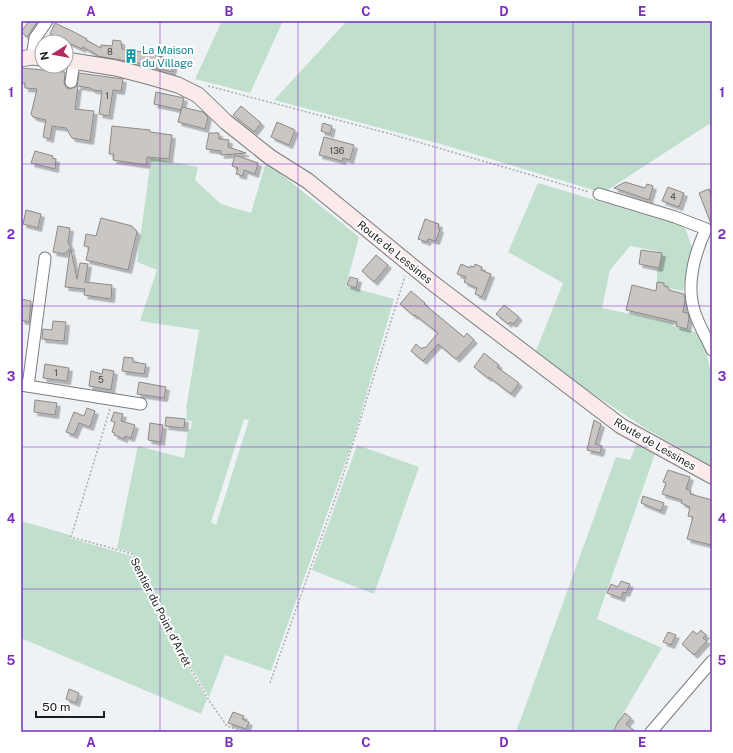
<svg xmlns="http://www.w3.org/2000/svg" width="733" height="753" font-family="'Public Sans',sans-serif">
<defs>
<filter id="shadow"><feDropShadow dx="3.5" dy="3.5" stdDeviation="0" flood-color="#0004"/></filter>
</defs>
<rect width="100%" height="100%" fill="#eff2f5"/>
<g fill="#c0dfcd" fill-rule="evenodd">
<polygon points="222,21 283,21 250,93 195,79"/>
<polygon points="347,21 712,21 712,124 709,124 603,193 441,144 274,100"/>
<path d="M151 158 198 167 195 180 221 204 251 213 266 162 359 237 346 286 394 299 352 444 271 671 225 655 209 697 174 639 133 553 117 548 138 446 184 458 188 429H191L192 421 186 420 187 410 186 409 199 330 140 321 157 270 137 262ZM244 419 249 420 216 525 211 522Z"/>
<polygon points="538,183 665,221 666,218 678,223 686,230 692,248 683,291 657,286 657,251 630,246 610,270 602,308 673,323 673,326 699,333 705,347 712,377 712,462 711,466 645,428 584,388 535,353 563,283 508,252"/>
<polygon points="637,443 655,454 597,619 662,648 612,732 516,732 616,457 630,460"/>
<polygon points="357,445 419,467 374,594 312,570"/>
<polygon points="21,521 70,535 70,538 132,556 172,641 207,699 201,714 21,638"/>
</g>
<g fill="#c9c6c3" stroke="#8c8986" filter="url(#shadow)">
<polygon points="29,21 38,21 27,37 21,32"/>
<polygon points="55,23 74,32 87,39 86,40 101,48 101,45 112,46 113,40 121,41 122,49 143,52 175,60 172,72 143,65 144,64 97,56 97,55 83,47 82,49 50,34"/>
<polygon points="21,68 65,72 64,84 67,88 70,89 77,86 79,73 123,79 121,91 113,90 109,116 99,114 102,91 93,90 90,88 78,86 75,109 94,111 90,141 72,138 66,128 52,126 50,139 43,137 46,120 33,117 31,114 37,89 25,88 25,83 21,83"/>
<polygon points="156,92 184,98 181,110 154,104"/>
<polygon points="241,106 261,123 254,132 233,115"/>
<polygon points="182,107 203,112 208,117 205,129 178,122"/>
<polygon points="277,122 295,130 289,145 271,137"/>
<polygon points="323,123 332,126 330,134 321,131"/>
<polygon points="112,126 150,130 150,132 172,135 169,159 147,157 146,165 113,160 114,154 109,154"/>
<polygon points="209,133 219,133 219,139 229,140 228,147 246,153 221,155 221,151 206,149"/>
<polygon points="324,137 354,145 350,160 343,158 342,161 319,155"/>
<polygon points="35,151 53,156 52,158 56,159 55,169 31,163"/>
<polygon points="235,155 258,163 255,174 244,170 243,176 236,174 238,168 232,166"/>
<polygon points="625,182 645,188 647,184 653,186 649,200 614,188"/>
<polygon points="668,187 684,193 679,207 662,201"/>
<polygon points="709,189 712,198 711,224 699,193"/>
<polygon points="26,210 41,214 38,228 23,224"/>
<polygon points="101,218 132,226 137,232 128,270 86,260 89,247 84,246 86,234 96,236"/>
<polygon points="425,219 439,224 438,228 440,229 436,241 428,239 427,242 418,239"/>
<polygon points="58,226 70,228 68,242 71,248 64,254 53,252"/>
<polygon points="70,250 71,250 77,279 80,263 88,264 85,282 112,285 111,299 84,295 85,289 65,287"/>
<polygon points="641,250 662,253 659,268 639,264"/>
<polygon points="376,255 388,265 374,282 362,271"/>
<polygon points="461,264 470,268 470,266 474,267 475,264 482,267 481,270 491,274 482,297 475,294 477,288 464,282 466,277 457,274"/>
<polygon points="350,277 358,279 356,288 347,285"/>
<polygon points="657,282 664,283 664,286 668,287 669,290 684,294 685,299 683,312 688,313 689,318 687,329 676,326 677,322 626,310 632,285 656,291"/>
<polygon points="411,291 425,303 424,304 464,337 467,333 474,340 456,359 438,344 423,361 411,351 416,344 422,349 424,347 425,348 438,333 415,315 414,316 400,304"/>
<polygon points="21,299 31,301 29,322 21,320"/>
<polygon points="504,305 519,317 513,324 510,322 508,324 496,314"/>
<polygon points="53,321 66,322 64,341 42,339 43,329 52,330"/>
<polygon points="484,353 499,365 497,367 519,383 511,394 489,377 488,378 474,367"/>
<polygon points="124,357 133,358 133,362 146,364 144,374 122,371"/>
<polygon points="45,364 69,368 67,381 43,378"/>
<polygon points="103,369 114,371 111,390 89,386 91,371 102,374"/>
<polygon points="139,382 166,387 164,398 137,394"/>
<polygon points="35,400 57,403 55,415 34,412"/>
<polygon points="87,408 95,411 90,427 79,423 74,435 66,432 74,412 84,416"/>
<polygon points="114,412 123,414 121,421 135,425 131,438 125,436 124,439 114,435 115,433 112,432 115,422 111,421"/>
<polygon points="166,417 185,419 184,428 165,426"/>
<polygon points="594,420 601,424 595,444 602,446 600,453 587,450"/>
<polygon points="150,423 163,425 161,442 148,440"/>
<polygon points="668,470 690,477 686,489 691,491 690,494 712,500 712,540 711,545 687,539 693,517 688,516 690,507 681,503 682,500 662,494 666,483 663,482"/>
<polygon points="643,496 664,503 661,511 641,503"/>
<polygon points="621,581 630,584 626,593 623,592 621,598 607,593 611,584 618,587"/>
<polygon points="701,630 706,635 703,638 707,641 694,655 682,644 693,631 697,634"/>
<polygon points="668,632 676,635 671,645 663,642"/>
<polygon points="69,689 79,693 76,703 66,699"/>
<polygon points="233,712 244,716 242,719 249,722 246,729 228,723"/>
<polygon points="625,713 631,718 626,724 636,732 613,732 618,722"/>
</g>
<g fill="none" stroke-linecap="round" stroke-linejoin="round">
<defs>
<g id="minor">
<polyline points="32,57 35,38 47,21"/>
<polyline points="71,82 74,62"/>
<polyline points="599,194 675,217 706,229"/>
<path d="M706 229C694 255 685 288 696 316 700 327 707 339 712 350"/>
<polyline points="21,385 141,404"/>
<polyline points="28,386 45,258"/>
<polyline points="651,732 712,661"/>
</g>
<g id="secondary">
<polyline points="21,59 32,57 42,58"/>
<polyline points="66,60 116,68 154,78 178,85 198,95 226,122 270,157 308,181 434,284 621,426 712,476"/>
</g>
</defs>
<use href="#minor" stroke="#7a7c7f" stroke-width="13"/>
<use href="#secondary" stroke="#7a7c7f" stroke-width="17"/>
<g stroke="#aaacae" stroke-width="1.5" stroke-dasharray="2 2" stroke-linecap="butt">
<polyline points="208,86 387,133 589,192"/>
<polyline points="110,409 71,537 133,554 173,639 210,702 227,726 244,732"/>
<polyline points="270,683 340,485 405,276"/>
</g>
<use href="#minor" stroke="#fff" stroke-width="11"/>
<use href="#secondary" stroke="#faeae9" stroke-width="15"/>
</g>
<path fill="none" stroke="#7b2cbf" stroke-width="1" stroke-opacity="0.55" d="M160 21V732M298 21V732M435 21V732M573 21V732M21 164H712M21 306H712M21 447H712M21 589H712"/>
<defs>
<symbol id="building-bare" viewBox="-9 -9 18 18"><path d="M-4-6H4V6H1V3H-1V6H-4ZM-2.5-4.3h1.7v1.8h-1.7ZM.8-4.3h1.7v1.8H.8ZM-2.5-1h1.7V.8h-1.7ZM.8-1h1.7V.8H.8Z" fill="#0f9aa8" stroke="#fff" stroke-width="2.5" paint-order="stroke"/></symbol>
</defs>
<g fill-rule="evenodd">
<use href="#building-bare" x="121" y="46" width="20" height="20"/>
</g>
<g text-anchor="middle" stroke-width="4" stroke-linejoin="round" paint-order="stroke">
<g font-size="9" fill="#464646">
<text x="110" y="55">8</text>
<text x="107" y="99">1</text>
<text x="337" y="154">136</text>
<text x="673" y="200">4</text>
<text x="56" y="376">1</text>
<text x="101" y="383">5</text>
</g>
<g font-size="11" fill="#0d838f" stroke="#fff" text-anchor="start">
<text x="142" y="54">La Maison<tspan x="142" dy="13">du Village</tspan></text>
</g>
<g font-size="11" fill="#1b1c1d" stroke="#fff">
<text transform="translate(395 252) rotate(39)" y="4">Route de Lessines</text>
<text transform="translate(655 444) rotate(30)" y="4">Route de Lessines</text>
<text transform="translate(161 612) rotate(63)" y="4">Sentier du Point d'Arrêt</text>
</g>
</g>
<rect width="733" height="753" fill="none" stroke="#ffffff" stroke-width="44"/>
<g transform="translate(54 54) rotate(259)"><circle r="19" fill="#ffffff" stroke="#a4a4a5"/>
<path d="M0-3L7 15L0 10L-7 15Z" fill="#b42862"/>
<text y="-6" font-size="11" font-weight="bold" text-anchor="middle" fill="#1b1c1d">N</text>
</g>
<path d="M36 711v6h68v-6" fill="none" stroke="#1b1c1d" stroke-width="2"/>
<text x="42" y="711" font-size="12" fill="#1b1c1d" stroke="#ffffff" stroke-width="3" paint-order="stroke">50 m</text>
<rect x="22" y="22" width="689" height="709" fill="none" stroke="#7b2cbf" stroke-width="1.5"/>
<g font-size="13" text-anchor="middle" font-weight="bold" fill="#7b2cbf">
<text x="91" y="16">A</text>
<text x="229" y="16">B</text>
<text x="366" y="16">C</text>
<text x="504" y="16">D</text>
<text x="642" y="16">E</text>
<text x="11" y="97">1</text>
<text x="722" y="97">1</text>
<text x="11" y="239">2</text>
<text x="722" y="239">2</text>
<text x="11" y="381">3</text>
<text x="722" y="381">3</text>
<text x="11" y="523">4</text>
<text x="722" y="523">4</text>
<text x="11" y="665">5</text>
<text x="722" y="665">5</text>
<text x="91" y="747">A</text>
<text x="229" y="747">B</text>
<text x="366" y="747">C</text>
<text x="504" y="747">D</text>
<text x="642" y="747">E</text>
</g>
</svg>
